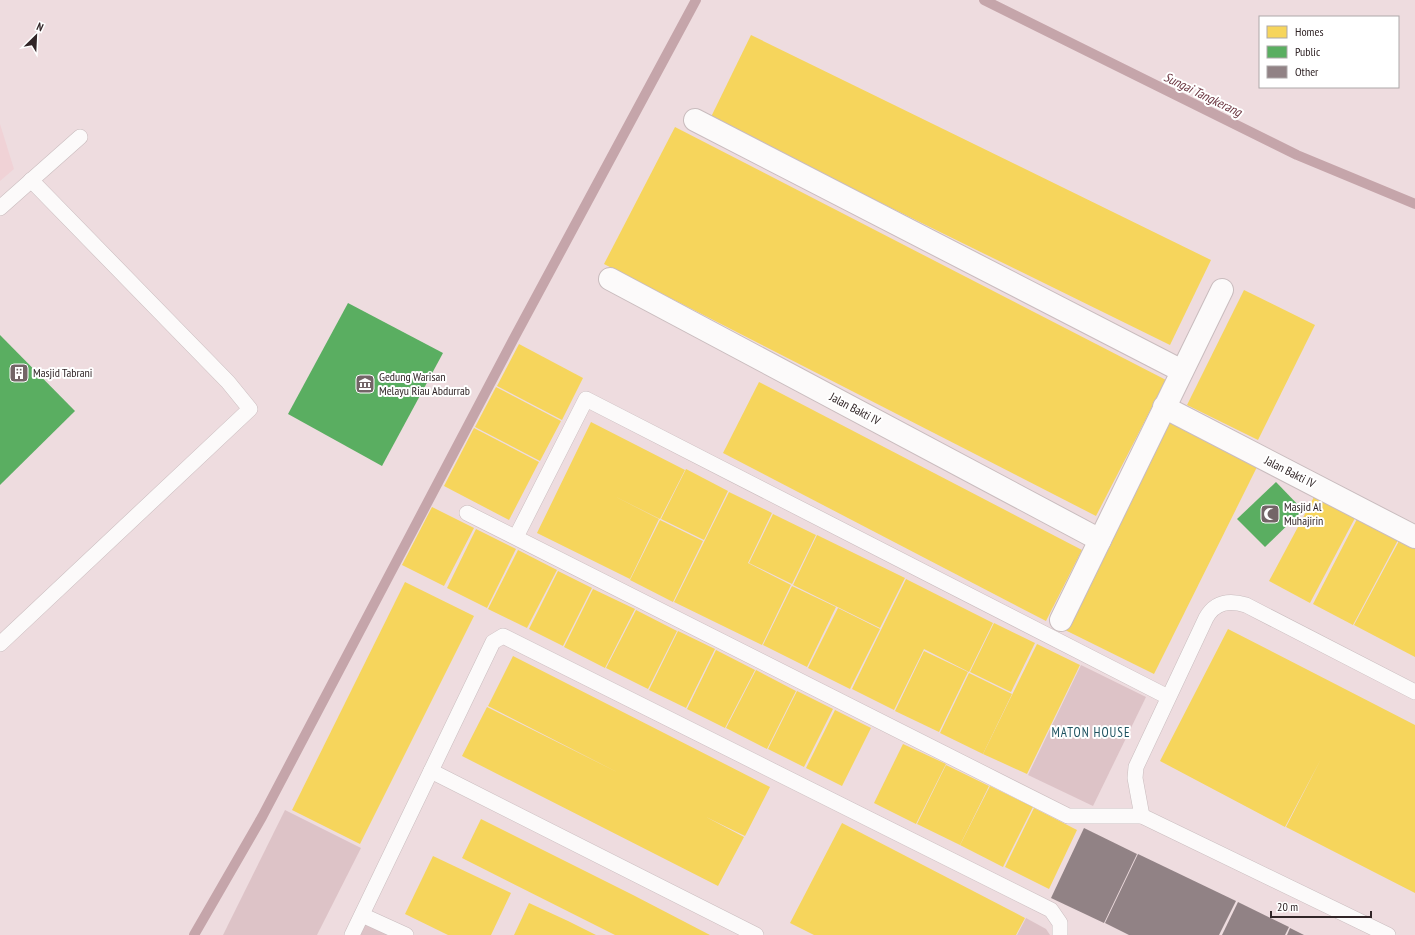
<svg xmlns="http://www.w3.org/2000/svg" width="1415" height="935" font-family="'PT Sans Narrow',sans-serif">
<rect width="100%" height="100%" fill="#eedcdf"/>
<polygon fill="#f0d2d6" points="0,124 14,169 0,181"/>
<g fill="#ddc3c7">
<polygon points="1081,665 1146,697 1093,806 1028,775"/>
<polygon points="285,810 361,848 317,935 223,935"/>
<polygon points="1026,918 1046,929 1050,935 1017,935"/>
<polygon points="363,919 396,935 356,935"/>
</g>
<g fill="#f6d55c">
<polygon points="751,35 1211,260 1170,345 710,119"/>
<polygon points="675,127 1166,380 1096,516 604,264"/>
<polygon points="1244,290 1315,325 1258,440 1187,405"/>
<polygon points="519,344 583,378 562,420 497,386"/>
<polygon points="759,382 1082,550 1046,621 723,453"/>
<polygon points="496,387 561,421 540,461 475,427"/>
<polygon points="591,422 685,470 660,519 614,496 659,519 630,579 537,533"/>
<polygon points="1168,422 1257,467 1154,674 1065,630"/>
<polygon points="474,428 539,462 509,520 444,486"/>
<polygon points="686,469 728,491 704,540 661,519"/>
<polygon points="729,492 772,513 748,563 791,585 762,645 674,602"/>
<polygon points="1314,497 1355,518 1310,603 1269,581"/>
<polygon points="432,507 474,528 444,586 402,565"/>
<polygon points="773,514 816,535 792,584 749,563"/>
<polygon points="1357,519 1398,540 1353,625 1313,604"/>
<polygon points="660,520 703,541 673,602 630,580"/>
<polygon points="476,529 516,549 487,608 447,588"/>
<polygon points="817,535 905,578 880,628 793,585"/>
<polygon points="1399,541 1415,549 1415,657 1354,625"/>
<polygon points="518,550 557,570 527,628 488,609"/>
<polygon points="558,571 592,588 563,646 529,629"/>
<polygon points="906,579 993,623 969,672 924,649 894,710 852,689"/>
<polygon points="405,582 474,616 360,844 292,810"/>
<polygon points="792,586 836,607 807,667 763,645"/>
<polygon points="593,589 635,609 605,668 564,647"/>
<polygon points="838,608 880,629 850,689 808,668"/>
<polygon points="636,610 677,631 648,689 606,668"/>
<polygon points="994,623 1035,643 1011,692 970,672"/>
<polygon points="1228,629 1415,725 1415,893 1286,827 1321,759 1285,827 1160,761"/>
<polygon points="678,631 715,649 686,708 649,690"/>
<polygon points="1037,644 1080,665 1027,774 983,754"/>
<polygon points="716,650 755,670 725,728 687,709"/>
<polygon points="924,651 968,672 939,732 895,711"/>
<polygon points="513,656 770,787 745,836 706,817 744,837 718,886 462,756 487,707 617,772 488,706"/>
<polygon points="756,670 796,691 767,749 726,728"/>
<polygon points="969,673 1012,694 983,754 940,733"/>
<polygon points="797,691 833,709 804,767 768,749"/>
<polygon points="835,710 871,728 842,786 806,768"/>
<polygon points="903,744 946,764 916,824 874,803"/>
<polygon points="946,765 989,786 960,845 917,824"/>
<polygon points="990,786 1033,807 1003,867 960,845"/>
<polygon points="1034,808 1077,830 1049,889 1005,867"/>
<polygon points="481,819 633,895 710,935 615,935 462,858"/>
<polygon points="842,823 1025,918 1016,935 814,935 790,923"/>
<polygon points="433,856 511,893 491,935 448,935 405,914"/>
<polygon points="529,903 568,921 596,935 514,935"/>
</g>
<g fill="#5aae61">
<polygon points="348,303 443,353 382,466 288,414"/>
<polygon points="0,335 75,411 0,485"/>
<polygon points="1276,482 1303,510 1265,547 1237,519"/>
</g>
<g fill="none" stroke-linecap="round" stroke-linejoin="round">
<g stroke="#c5a5aa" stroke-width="10">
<polyline points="984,0 1297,155 1415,204"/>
<polyline points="194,935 262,817 513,340 696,0"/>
</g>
</g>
<g fill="#918285">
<polygon points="1084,828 1137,854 1104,923 1051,898"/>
<polygon points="1138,854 1236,901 1219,935 1129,935 1105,923"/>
<polygon points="1238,902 1289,927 1285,935 1222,935"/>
<polygon points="1290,928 1304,935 1287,935"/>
</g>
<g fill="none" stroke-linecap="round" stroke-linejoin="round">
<defs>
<g id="lane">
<polyline points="0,208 80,137"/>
<polyline points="467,513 1068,816 1142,816 1388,935"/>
<polyline points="516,537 586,399 1168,697"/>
<polyline points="0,644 250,409 228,382 31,180"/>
<polyline points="431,771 756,935"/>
<path d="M1142 816 1135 778 1136 767 1206 618C1215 602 1229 600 1246 605L1415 692"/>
<polyline points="362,915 406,935"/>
<polyline points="352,935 493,642 503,636 1051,910 1060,923 1060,935"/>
</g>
<g id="street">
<polyline points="695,120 1182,371"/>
<polyline points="610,279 1100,540"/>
<polyline points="1164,407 1415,537"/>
<polyline points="1061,620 1222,290"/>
</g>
</defs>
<use href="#lane" stroke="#c9bcbe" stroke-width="16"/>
<use href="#street" stroke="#c9bcbe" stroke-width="24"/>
<use href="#lane" stroke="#fcfafa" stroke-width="15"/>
<use href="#street" stroke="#fcfafa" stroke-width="22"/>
</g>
<defs>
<symbol id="building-square" viewBox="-11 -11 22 22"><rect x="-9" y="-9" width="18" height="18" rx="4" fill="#736567" stroke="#fff"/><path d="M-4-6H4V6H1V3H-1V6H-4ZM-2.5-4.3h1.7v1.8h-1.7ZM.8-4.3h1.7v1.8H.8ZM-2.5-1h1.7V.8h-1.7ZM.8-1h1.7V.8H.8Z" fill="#fff"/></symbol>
<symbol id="museum-square" viewBox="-11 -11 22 22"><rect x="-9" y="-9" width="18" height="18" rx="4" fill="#736567" stroke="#fff"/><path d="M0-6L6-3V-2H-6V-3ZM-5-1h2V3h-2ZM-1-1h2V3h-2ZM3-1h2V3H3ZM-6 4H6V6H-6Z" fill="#fff"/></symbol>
<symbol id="mosque-square" viewBox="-11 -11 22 22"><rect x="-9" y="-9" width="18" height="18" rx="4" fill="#736567" stroke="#fff"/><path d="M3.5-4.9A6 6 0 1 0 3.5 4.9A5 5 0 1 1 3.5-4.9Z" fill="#fff"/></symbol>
</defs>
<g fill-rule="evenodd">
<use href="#building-square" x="8" y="362" width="22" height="22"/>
<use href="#museum-square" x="354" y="373" width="22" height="22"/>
<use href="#mosque-square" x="1259" y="503" width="22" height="22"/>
</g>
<g text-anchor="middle" stroke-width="4" stroke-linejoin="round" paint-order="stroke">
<g font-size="12" fill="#312527" stroke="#fff" text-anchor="start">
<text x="33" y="377">Masjid Tabrani</text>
<text x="379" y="381">Gedung Warisan<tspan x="379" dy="14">Melayu Riau Abdurrab</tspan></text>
<text x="1284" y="511">Masjid Al<tspan x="1284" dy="14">Muhajirin</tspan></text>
</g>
<g font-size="12" fill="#312527" stroke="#fff">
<text transform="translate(855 409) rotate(28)" y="4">Jalan Bakti IV</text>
<text transform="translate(1290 472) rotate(27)" y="4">Jalan Bakti IV</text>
</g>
<g font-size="13" font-style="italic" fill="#6b3540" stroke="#fff">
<text transform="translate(1203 94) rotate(26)" y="5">Sungai Tangkerang</text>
</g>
<g font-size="13" letter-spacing="1" fill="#1d5260" stroke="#fff">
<text x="1091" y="737">MATON HOUSE</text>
</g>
</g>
<rect x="1259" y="16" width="140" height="72" fill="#ffffff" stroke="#ada8a9"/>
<rect x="1267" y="26" width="20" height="12" fill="#f6d55c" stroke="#ada8a9"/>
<text x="1295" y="36" font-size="12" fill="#312527">Homes</text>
<rect x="1267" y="46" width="20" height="12" fill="#5aae61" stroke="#ada8a9"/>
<text x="1295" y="56" font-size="12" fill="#312527">Public</text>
<rect x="1267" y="66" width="20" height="12" fill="#918285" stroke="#ada8a9"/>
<text x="1295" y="76" font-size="12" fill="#312527">Other</text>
<g transform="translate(36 36) rotate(24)" stroke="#ffffff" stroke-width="3" paint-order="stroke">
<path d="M0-3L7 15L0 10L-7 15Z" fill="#312527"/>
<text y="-6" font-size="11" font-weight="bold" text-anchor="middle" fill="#312527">N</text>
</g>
<path d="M1271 911v6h100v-6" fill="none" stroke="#312527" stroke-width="2"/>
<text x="1277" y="911" font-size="12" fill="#312527" stroke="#ffffff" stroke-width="3" paint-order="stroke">20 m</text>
</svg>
